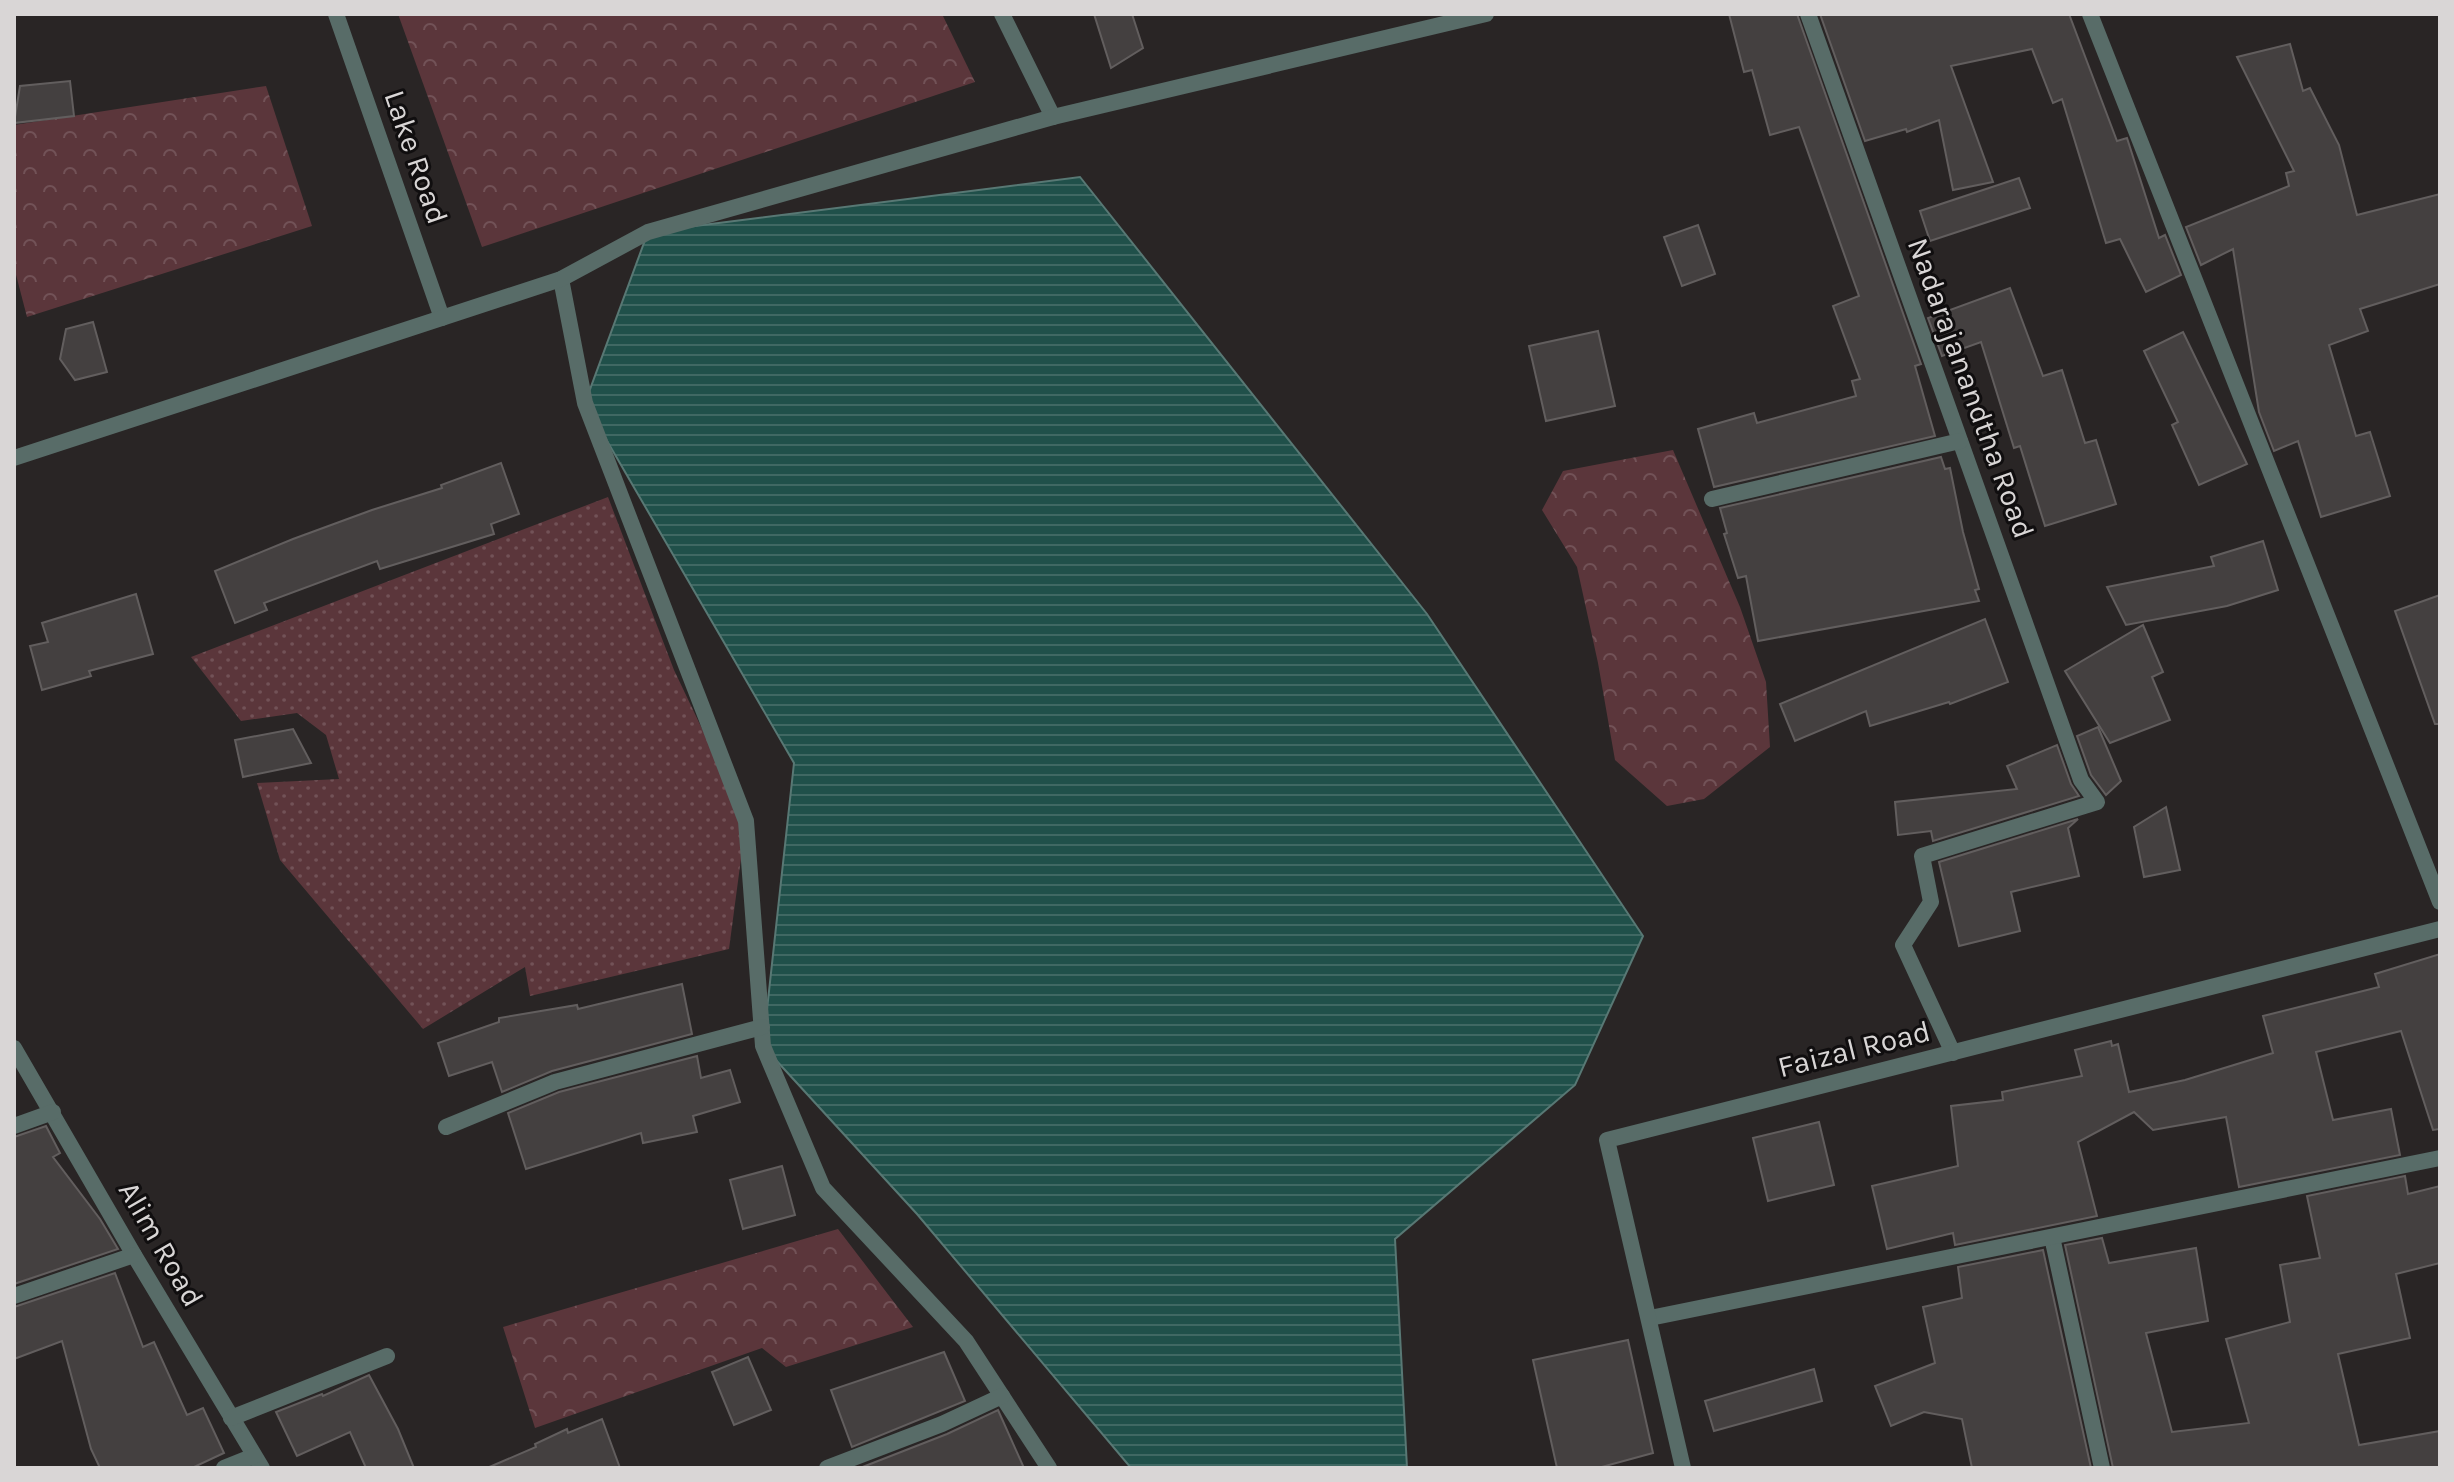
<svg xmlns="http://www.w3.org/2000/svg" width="2454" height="1482" font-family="Karla,sans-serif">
<defs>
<pattern id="grass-dots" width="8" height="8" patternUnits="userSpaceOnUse" patternTransform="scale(2)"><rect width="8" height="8" fill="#5b363b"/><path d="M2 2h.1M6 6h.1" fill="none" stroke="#725257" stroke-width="1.8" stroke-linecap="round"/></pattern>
<pattern id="forest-crowns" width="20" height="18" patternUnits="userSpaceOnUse" patternTransform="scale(2)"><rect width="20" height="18" fill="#5b363b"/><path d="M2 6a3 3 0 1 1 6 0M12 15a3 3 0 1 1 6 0" fill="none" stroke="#725257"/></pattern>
<pattern id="water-rules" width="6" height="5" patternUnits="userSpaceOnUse" patternTransform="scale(2)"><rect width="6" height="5" fill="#20504a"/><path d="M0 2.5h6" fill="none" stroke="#406863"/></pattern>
</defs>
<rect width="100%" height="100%" fill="#292525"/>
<polygon fill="url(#grass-dots)" points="608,497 674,670 746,821 729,949 530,996 525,967 423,1029 280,860 257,783 339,779 326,735 297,713 241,721 191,657"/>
<g fill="url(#forest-crowns)">
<polygon points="398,14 942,14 975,82 482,247"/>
<polygon points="266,86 312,226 27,317 14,267 14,125"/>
<polygon points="1673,450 1740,607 1766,682 1770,747 1704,799 1667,806 1615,760 1598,663 1577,567 1542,510 1563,471"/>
<polygon points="838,1229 913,1327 786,1367 762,1348 535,1428 503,1327"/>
</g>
<polygon fill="url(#water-rules)" stroke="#587874" stroke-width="2" points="1080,177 1427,614 1643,936 1575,1085 1395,1239 1407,1468 1131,1468 917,1214 763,1046 794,763 585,403 648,232"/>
<g fill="#444040" stroke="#625e5e" stroke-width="2">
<polygon points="1094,14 1132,14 1143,48 1111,68"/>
<polygon points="1729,14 1797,14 1921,364 1915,366 1935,436 1714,487 1698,429 1754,413 1757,423 1856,396 1852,381 1860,379 1833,306 1859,296 1799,127 1770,135 1752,70 1744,72"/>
<polygon points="1820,14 2069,14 2117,141 2127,138 2159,238 2165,235 2181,275 2146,292 2120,239 2106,243 2062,99 2053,103 2032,49 1951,66 1993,182 1953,190 1939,120 1907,132 1906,129 1865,141"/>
<polygon points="2290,44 2303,91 2310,88 2339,145 2357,215 2440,194 2440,284 2360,309 2368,331 2329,345 2356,436 2370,432 2390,496 2321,517 2298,441 2274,451 2259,412 2233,249 2201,265 2186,227 2289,186 2286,173 2294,171 2237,57"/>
<polygon points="70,81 74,116 14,123 20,86"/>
<polygon points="2019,178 2030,208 1930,241 1920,211"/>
<polygon points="1698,225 1715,274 1682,286 1664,237"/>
<polygon points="2010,288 2043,376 2062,370 2085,443 2096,440 2116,504 2045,526 2020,446 2014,448 1981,342 1942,356 1928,318"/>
<polygon points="93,322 107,372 75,380 60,359 66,329"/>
<polygon points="1598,331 1615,406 1546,421 1529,346"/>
<polygon points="2183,332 2247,464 2199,485 2172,425 2178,422 2144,351"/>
<polygon points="1941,457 1945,469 1950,468 1963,532 1979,589 1975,590 1979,601 1758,641 1746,576 1738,578 1724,534 1727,533 1720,508"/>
<polygon points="501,463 519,514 491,524 494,534 380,569 377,561 264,603 267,610 235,623 215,571 293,539 372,510 442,488 441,485"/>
<polygon points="2263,541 2278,590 2227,606 2126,625 2107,587 2214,566 2211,557"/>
<polygon points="136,594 153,654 89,671 91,676 42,690 30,646 48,642 42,623"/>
<polygon points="2440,595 2440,724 2435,724 2395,611"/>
<polygon points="1985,619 2008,682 1950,704 1949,702 1870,726 1866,711 1795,741 1780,704"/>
<polygon points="2143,625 2163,672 2152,677 2170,720 2110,743 2065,671"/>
<polygon points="2098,727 2121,781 2106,795 2091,775 2077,736"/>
<polygon points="293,729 311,763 243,777 235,740"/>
<polygon points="2057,745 2071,784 2079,796 1933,841 1931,831 1898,835 1895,802 2017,789 2007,766"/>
<polygon points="2166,807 2180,870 2144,877 2134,827"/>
<polygon points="2078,819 2068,828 2079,876 2011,892 2020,931 1959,946 1939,862"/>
<polygon points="2440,954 2440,1129 2433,1130 2401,1031 2316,1052 2333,1120 2391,1109 2400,1155 2239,1187 2226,1117 2153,1130 2134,1112 2078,1142 2097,1216 1955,1245 1953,1233 1887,1249 1872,1186 1958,1166 1951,1106 2003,1100 2002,1092 2082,1076 2075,1050 2111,1041 2112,1046 2118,1044 2129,1092 2185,1080 2273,1053 2263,1016 2379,987 2375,974"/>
<polygon points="682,984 692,1034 552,1071 502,1092 492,1062 449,1076 438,1043 499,1022 499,1018 577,1005 578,1009"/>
<polygon points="697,1056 701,1078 730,1070 740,1102 693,1116 697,1132 643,1143 641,1133 526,1169 508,1113 559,1092"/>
<polygon points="1819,1122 1834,1185 1768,1201 1753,1138"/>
<polygon points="46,1126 60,1153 53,1157 100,1219 118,1249 14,1284 14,1137"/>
<polygon points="782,1166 795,1215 743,1229 730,1180"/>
<polygon points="2405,1176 2408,1194 2440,1186 2440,1263 2396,1274 2410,1338 2338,1354 2359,1445 2440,1431 2440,1468 2113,1468 2065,1245 2102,1238 2109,1263 2196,1248 2208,1321 2146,1333 2172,1432 2249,1423 2226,1339 2290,1322 2280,1265 2320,1258 2307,1196"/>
<polygon points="2043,1250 2091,1468 1972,1468 1962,1419 1924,1412 1891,1426 1875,1386 1935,1363 1923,1307 1962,1298 1958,1267"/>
<polygon points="115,1273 143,1347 154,1342 187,1415 203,1408 224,1453 192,1468 100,1468 91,1449 62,1341 14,1359 14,1307"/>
<polygon points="1628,1340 1653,1453 1598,1468 1557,1468 1533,1360"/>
<polygon points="944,1352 965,1401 852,1447 831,1390"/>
<polygon points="748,1357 771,1410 734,1425 712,1372"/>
<polygon points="1814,1369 1822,1401 1714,1431 1705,1401"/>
<polygon points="369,1375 398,1429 414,1468 366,1468 350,1432 297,1456 276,1412 322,1394 323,1396"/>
<polygon points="998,1410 1024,1468 860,1468 947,1434"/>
<polygon points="602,1419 620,1468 487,1468 536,1447 535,1444 567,1429 568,1433"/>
</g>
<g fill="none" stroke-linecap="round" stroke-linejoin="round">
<g stroke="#586c68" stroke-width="16">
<polyline points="336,14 442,318"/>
<polyline points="1002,14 1053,117"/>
<polyline points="1808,14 2081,780 2097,802 1922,856 1931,902 1903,945 1953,1053"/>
<polyline points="2090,14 2440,902"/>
<polyline points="561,279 585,403 746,821 763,1046 823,1188 966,1341 1049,1468"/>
<polyline points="14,458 561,279 648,232 1053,117 1486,14"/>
<polyline points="1712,499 1960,441"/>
<polyline points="14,1048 134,1255 262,1468"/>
<polyline points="14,1126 53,1112"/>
<polyline points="446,1127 555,1082 762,1027"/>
<polyline points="2052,1237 2102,1468"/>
<polyline points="14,1296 134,1255"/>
<polyline points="1650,1318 2440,1158"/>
<polyline points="231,1418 387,1356"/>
<polyline points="224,1468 254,1456"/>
<polyline points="827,1468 942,1424 1002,1396"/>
<polyline points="1683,1468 1607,1140 2440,929"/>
</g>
</g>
<g text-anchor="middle" stroke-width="6" stroke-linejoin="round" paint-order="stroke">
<g font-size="30" fill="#d9d6d6" stroke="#100e0f">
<text transform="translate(416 157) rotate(71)" y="10">Lake Road</text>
<text transform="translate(1971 388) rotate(70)" y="10">Nadarajanandtha Road</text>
<text transform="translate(1854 1049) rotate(-14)" y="10">Faizal Road</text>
<text transform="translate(161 1244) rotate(60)" y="10">Alim Road</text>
</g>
</g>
<rect width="2454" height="1482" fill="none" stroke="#d9d6d6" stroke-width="32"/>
</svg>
